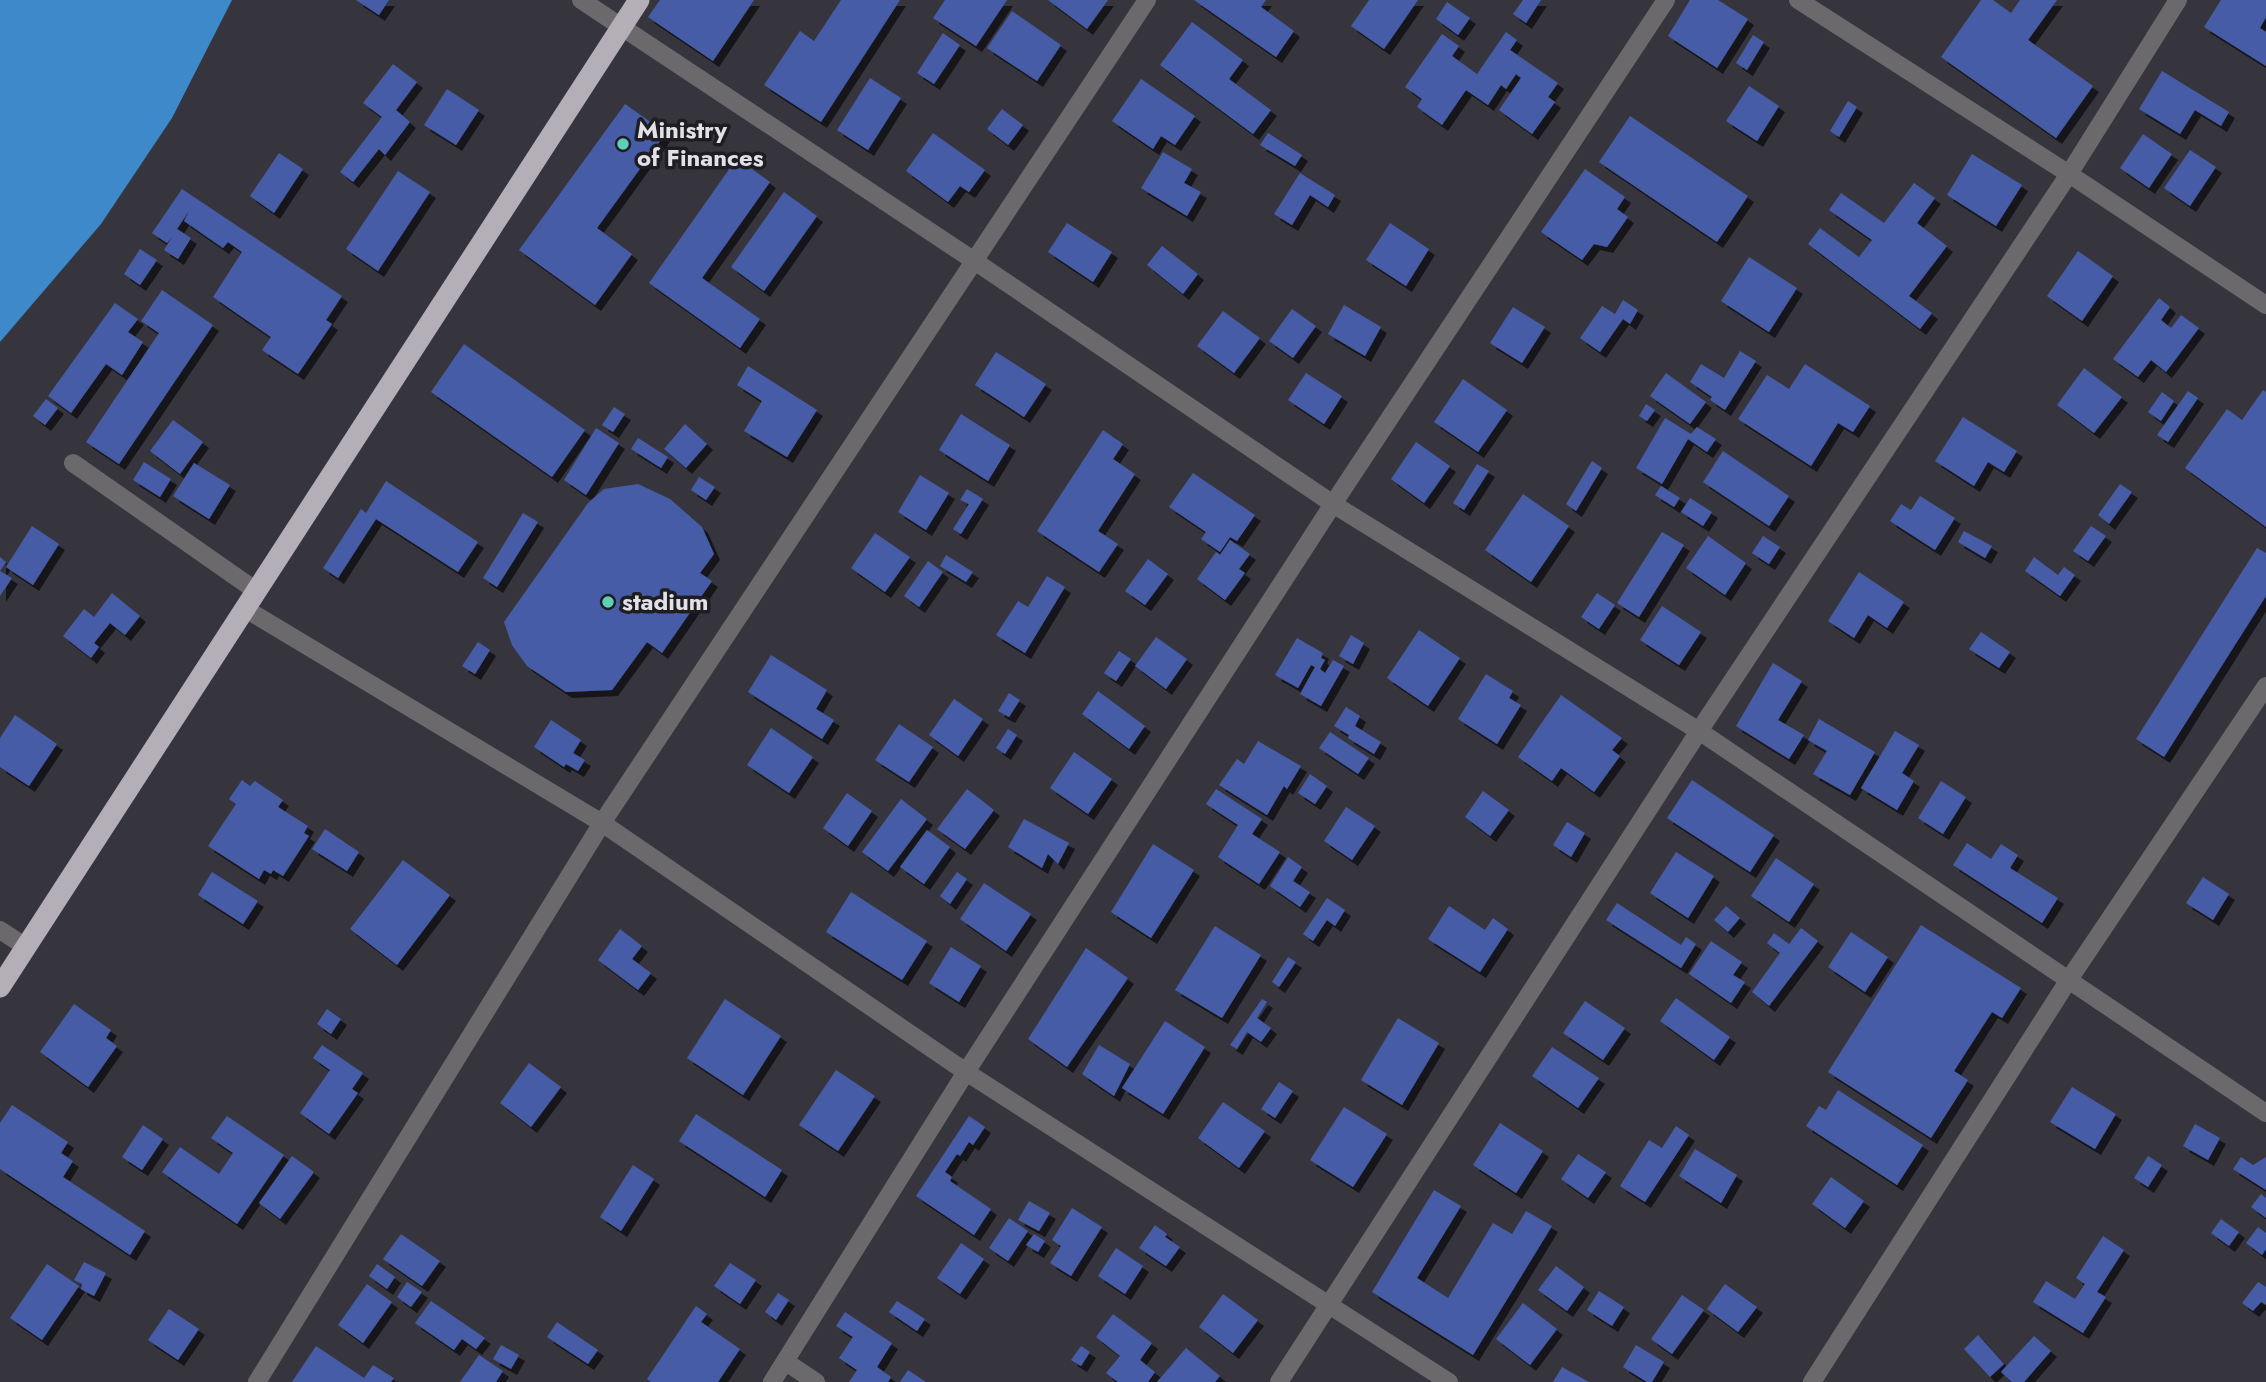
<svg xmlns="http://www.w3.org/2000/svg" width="2266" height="1382" font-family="Jost,sans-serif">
<defs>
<filter id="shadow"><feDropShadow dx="6" dy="6" stdDeviation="0" flood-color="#0009"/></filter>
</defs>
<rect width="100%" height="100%" fill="#36353e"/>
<polygon fill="#3d89c9" points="0,0 232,0 172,118 101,224 0,342"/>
<g fill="#475ca7" filter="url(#shadow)">
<polygon points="356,0 389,0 379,15"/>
<polygon points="660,0 754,0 713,61 648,17"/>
<polygon points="841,0 900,0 821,122 764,85 800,31 814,41"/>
<polygon points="945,0 1007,0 976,46 933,18"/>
<polygon points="1048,0 1108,0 1087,29"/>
<polygon points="1194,0 1266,0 1261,7 1294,31 1276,57"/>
<polygon points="1369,0 1418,0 1384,49 1351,26"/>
<polygon points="1523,0 1541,0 1526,23 1513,14"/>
<polygon points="1690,0 1718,0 1748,19 1717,68 1668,36"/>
<polygon points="1981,0 1993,0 2011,13 2020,0 2057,0 2028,40 2093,86 2056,138 1941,57"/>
<polygon points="2221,0 2266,0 2266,17 2260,28 2266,32 2266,66 2204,27"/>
<polygon points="1447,2 1470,18 1458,35 1436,19"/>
<polygon points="1012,11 1061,45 1037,81 987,48"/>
<polygon points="1192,22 1243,60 1229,79 1271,110 1253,134 1160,65"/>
<polygon points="1506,32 1517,40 1510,50 1558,83 1548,97 1555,102 1532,134 1499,110 1521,78 1516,74 1506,89 1501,85 1488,105 1466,90 1442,125 1417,107 1422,99 1405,87 1442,34 1459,46 1452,56 1477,74"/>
<polygon points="943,33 960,45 934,84 917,73"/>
<polygon points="1753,35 1764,42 1747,70 1736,63"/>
<polygon points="393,64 417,82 396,110 410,122 385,155 379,149 353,182 340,172 382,117 363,103"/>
<polygon points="2162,71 2229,112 2221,126 2195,110 2180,134 2139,109"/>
<polygon points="870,78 901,98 868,150 837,130"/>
<polygon points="1141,79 1195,116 1175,145 1161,136 1153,149 1112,121"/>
<polygon points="1749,86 1779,106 1757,141 1726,121"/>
<polygon points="447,89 479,110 456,145 424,125"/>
<polygon points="1848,101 1857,107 1839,137 1830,131"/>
<polygon points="625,104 666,133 597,228 632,254 595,305 519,250"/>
<polygon points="1002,109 1023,125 1008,145 987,129"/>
<polygon points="1630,116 1748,196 1717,242 1599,162"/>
<polygon points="933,133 985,170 969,192 960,186 948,202 906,171"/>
<polygon points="1268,133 1302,155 1295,166 1260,145"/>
<polygon points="2143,134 2172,154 2149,188 2120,168"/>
<polygon points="2190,150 2216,167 2190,206 2164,188"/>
<polygon points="1163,152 1192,169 1184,183 1201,192 1187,216 1141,188"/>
<polygon points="279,153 303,169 274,213 250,196"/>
<polygon points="1972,154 2022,185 1996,226 1947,195"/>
<polygon points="737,158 770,182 702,278 760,319 740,348 649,283"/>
<polygon points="1585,169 1625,197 1617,209 1628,217 1607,247 1594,244 1582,260 1541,232"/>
<polygon points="398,171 430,192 378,271 346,249"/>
<polygon points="1300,173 1335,195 1328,207 1310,195 1292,225 1274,214"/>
<polygon points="1914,183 1935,198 1917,223 1947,246 1909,296 1932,313 1920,329 1808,244 1820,228 1859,257 1872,240 1829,210 1841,193 1884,223"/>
<polygon points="182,189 342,296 326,320 332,324 298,374 262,350 271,337 213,297 242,252 228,242 223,248 184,221 189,211 177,229 191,238 178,259 164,250 172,237 167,243 152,233"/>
<polygon points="784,192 817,216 764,291 731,267"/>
<polygon points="1067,223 1112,252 1093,282 1048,252"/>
<polygon points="1390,223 1429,249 1406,286 1366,260"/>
<polygon points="1162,246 1198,274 1183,294 1147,265"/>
<polygon points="140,249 157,260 140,285 124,274"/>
<polygon points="2078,251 2113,276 2082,321 2047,296"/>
<polygon points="1749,257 1797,288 1769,332 1721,301"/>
<polygon points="162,290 213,325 119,464 86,442 159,333 141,321"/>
<polygon points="2159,298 2170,307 2161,320 2171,328 2181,315 2199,328 2166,372 2151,360 2138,377 2113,359"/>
<polygon points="1623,300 1638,310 1630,324 1623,319 1600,352 1580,338 1602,306 1615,314"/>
<polygon points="115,303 138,319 128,332 143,342 122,375 106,364 71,413 48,396"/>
<polygon points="1344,305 1381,327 1365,356 1328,334"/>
<polygon points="1513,307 1545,327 1522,363 1490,343"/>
<polygon points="1292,309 1316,326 1293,358 1269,341"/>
<polygon points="1223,311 1260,338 1234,373 1197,346"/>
<polygon points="464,344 585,430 552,477 431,392"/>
<polygon points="1740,351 1756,361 1725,410 1710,400 1712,397 1690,382 1701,364 1724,378"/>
<polygon points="996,352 1046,384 1024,417 975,385"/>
<polygon points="1805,364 1870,406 1853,432 1838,423 1811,466 1738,419 1767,375 1789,389"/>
<polygon points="748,366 817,410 787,457 744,431 762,401 737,385"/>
<polygon points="2084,368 2122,397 2094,433 2057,405"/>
<polygon points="1306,373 1342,396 1324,424 1288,400"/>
<polygon points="1666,373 1706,402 1690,424 1650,396"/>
<polygon points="1463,379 1507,410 1478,452 1434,422"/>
<polygon points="2263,390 2266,392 2266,527 2185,468 2227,409 2242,420"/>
<polygon points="2188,391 2198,398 2168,442 2157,435"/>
<polygon points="2162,392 2174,401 2161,421 2148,412"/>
<polygon points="46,399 58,408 45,425 33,416"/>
<polygon points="1646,404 1655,410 1647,421 1639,416"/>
<polygon points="614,407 625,414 613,432 602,425"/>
<polygon points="961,414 1010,445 988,481 939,450"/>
<polygon points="1963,417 2017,451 2004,472 1988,462 1974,486 1935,461"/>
<polygon points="1665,418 1691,434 1697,427 1716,439 1707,452 1688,439 1662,484 1636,468"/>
<polygon points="173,420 203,442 180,474 150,451"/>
<polygon points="685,424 707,444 686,468 664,449"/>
<polygon points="596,428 619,443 586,495 564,480"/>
<polygon points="1103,430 1123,444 1113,459 1135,474 1098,531 1118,544 1099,572 1037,531"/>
<polygon points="638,438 668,457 661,468 631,449"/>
<polygon points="1416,442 1450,466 1424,503 1391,479"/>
<polygon points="1723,451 1789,496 1769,526 1703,482"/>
<polygon points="1592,461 1602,468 1576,511 1566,504"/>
<polygon points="144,462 171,479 160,497 133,480"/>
<polygon points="194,463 230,485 209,519 173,496"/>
<polygon points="1477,464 1489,471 1464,510 1453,503"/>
<polygon points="1193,473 1255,515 1237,541 1230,537 1220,552 1201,539 1206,532 1169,507"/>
<polygon points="920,475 949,493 926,530 898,512"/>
<polygon points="699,477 715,487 706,500 691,490"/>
<polygon points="386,481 478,542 458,572 376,519 338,578 323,568 361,509 366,513"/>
<polygon points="638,484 670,499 702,527 714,554 700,573 712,581 662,653 647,642 612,690 566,692 527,666 512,645 504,622 588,503 604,489"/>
<polygon points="2120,484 2132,492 2109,524 2098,515"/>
<polygon points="1661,486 1680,498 1674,507 1655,495"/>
<polygon points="967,489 983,499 961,534 953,529 969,504 960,500"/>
<polygon points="1523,494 1569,526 1531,582 1485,550"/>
<polygon points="1920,496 1955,518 1935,550 1890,521 1901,504 1911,510"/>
<polygon points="1690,498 1712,512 1703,526 1681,512"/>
<polygon points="523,513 538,522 497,587 483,578"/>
<polygon points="32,526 59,544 33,585 6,567"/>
<polygon points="2091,526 2106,536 2088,561 2073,551"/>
<polygon points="1964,531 1992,546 1985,558 1958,542"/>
<polygon points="1662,532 1684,545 1639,617 1617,603"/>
<polygon points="875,533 910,557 885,592 851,568"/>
<polygon points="1708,536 1746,563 1725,595 1686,568"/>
<polygon points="1763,536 1780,547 1769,564 1752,553"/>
<polygon points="1230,540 1250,554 1239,569 1245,573 1225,600 1197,579 1216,552 1220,555"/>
<polygon points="2257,548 2266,553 2266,596 2164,757 2136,739"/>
<polygon points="946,555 973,572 966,582 940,566"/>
<polygon points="0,557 6,562 0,571 12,578 0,596"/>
<polygon points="2034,557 2058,575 2064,567 2075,575 2060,596 2025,571"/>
<polygon points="1148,559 1168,574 1145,605 1125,591"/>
<polygon points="928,561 943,572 919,607 904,596"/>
<polygon points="1859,572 1904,602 1887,628 1868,615 1854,638 1828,621"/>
<polygon points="1047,576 1065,587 1025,653 996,635 1018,601 1028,607"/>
<polygon points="112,593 140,616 125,635 110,623 94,643 99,647 91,658 63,636 84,609 94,617"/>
<polygon points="1597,593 1615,605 1599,629 1581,617"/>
<polygon points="1662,606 1701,632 1679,665 1640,640"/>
<polygon points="1419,630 1460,658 1428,706 1387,678"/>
<polygon points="1981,632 2010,652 1999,668 1969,649"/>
<polygon points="1351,635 1364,643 1353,664 1339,656"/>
<polygon points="1156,637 1187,659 1166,689 1135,666"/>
<polygon points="1297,638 1323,653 1321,658 1325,660 1320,669 1325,673 1333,660 1344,666 1321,706 1300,694 1315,667 1311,665 1298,688 1275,675"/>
<polygon points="478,642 490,650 475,674 462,666"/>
<polygon points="1119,651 1131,659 1116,681 1104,673"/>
<polygon points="771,655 827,690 816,709 834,720 822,739 748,692"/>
<polygon points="1773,663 1802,681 1778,720 1804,735 1789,759 1736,726"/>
<polygon points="1486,674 1513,691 1509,698 1521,705 1497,744 1458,719"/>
<polygon points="1098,691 1145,726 1129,749 1082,714"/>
<polygon points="1009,693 1020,700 1009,717 998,711"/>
<polygon points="1561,695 1622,738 1612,750 1620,756 1594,792 1561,768 1552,781 1518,757"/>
<polygon points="954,699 983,719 958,756 929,735"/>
<polygon points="1346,707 1360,716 1355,726 1381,742 1374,754 1348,738 1349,735 1334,726"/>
<polygon points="15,715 57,744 29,786 0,767 0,738"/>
<polygon points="1819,719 1875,752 1850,795 1813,774 1827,751 1808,740"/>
<polygon points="551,720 581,740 573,753 585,760 578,771 566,764 564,767 534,747"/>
<polygon points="899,724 933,747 909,782 875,760"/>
<polygon points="771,728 813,757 789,793 747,765"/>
<polygon points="1008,729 1017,735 1005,754 996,748"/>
<polygon points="1895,731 1919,745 1902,773 1914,781 1897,810 1861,788"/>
<polygon points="1330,732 1369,758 1358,774 1319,748"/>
<polygon points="1258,741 1301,766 1287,789 1284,786 1267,815 1219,785 1237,759 1244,764"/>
<polygon points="1074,752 1112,779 1088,814 1050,788"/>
<polygon points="1310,774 1327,786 1315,804 1298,793"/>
<polygon points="242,780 250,786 255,781 283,800 278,807 308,826 304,833 309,836 283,876 273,870 271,874 264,870 259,879 208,846 236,804 229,799"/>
<polygon points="1692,780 1774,835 1750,872 1667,818"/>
<polygon points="1941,781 1966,797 1943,834 1918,818"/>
<polygon points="967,789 994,810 965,849 937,829"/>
<polygon points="1216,789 1262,819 1252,834 1280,852 1259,884 1218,857 1238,825 1206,804"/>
<polygon points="1483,791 1509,810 1490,836 1465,817"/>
<polygon points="847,793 872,811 848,846 823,828"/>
<polygon points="901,799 927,819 888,871 862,852"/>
<polygon points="1346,807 1375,826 1352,860 1324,841"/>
<polygon points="1024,819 1069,843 1058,864 1048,854 1042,868 1008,847"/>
<polygon points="1567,822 1585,833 1571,857 1553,845"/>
<polygon points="325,829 359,852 347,871 312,849"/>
<polygon points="927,830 950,847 924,884 900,867"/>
<polygon points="1967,843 1991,859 2001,844 2018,855 2010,868 2058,898 2042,923 1953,865"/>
<polygon points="1153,844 1194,870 1151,938 1111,912"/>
<polygon points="1676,852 1714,876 1688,918 1650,893"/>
<polygon points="1288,857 1302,867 1293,881 1310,892 1300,907 1270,886"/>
<polygon points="1776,858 1814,884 1789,922 1751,896"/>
<polygon points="403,860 450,895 397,965 350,929"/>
<polygon points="212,872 258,901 243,924 198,895"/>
<polygon points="957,872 967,879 950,904 940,896"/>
<polygon points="2203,877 2229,894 2213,920 2186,903"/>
<polygon points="984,883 1031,914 1006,951 960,919"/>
<polygon points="851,892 927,941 902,980 826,932"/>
<polygon points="1327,898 1345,910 1335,926 1327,920 1313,941 1303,934"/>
<polygon points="1617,903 1681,945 1686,937 1696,944 1681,968 1606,920"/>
<polygon points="1449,906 1485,930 1493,918 1508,929 1480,972 1428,939"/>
<polygon points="1726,906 1740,918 1728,932 1714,920"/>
<polygon points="1921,925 2021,988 2002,1018 1992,1012 1954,1071 1968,1080 1931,1138 1828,1072"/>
<polygon points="1215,926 1261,955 1222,1018 1175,990"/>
<polygon points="1801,928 1818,941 1769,1006 1752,992 1780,953 1767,943 1774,933 1789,944"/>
<polygon points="620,929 642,946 632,959 651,973 638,990 598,960"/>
<polygon points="1851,932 1888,957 1865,992 1828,967"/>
<polygon points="1711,941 1742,962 1733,975 1745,982 1731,1003 1689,974"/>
<polygon points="951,947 981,966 959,1002 929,983"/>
<polygon points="1086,948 1128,978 1067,1067 1028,1039"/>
<polygon points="1288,957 1296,962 1279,987 1272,982"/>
<polygon points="1676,998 1730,1037 1714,1060 1660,1021"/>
<polygon points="725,999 781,1036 743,1095 687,1058"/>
<polygon points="1262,999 1267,1002 1257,1018 1271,1028 1261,1042 1247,1032 1237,1049 1230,1045"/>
<polygon points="1585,1001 1625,1028 1603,1060 1563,1033"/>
<polygon points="74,1004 111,1030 106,1038 117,1046 88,1087 40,1052"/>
<polygon points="327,1009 341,1019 331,1034 317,1024"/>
<polygon points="1398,1018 1439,1043 1402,1105 1361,1080"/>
<polygon points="1165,1021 1205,1047 1163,1114 1122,1088"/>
<polygon points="322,1045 363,1073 352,1089 358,1093 329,1134 300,1113 330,1070 313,1058"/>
<polygon points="1099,1045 1130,1064 1114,1096 1082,1074"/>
<polygon points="1552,1047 1599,1078 1578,1108 1532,1076"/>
<polygon points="529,1063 561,1087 531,1127 500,1103"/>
<polygon points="836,1070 875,1096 838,1151 799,1125"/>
<polygon points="1279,1082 1293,1091 1275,1118 1261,1109"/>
<polygon points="2072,1087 2116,1114 2095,1149 2050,1122"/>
<polygon points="1838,1090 1923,1145 1897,1185 1806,1126 1819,1106 1826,1110"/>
<polygon points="1223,1102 1265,1131 1239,1168 1198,1138"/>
<polygon points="12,1105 68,1142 61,1153 73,1161 63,1177 145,1231 130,1255 0,1169 0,1123"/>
<polygon points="1344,1107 1387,1134 1353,1187 1310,1160"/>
<polygon points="696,1114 782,1170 765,1197 679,1141"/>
<polygon points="227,1116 284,1155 237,1224 162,1172 180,1147 219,1174 233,1153 211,1138"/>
<polygon points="969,1116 985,1127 973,1145 969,1142 960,1156 957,1154 945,1172 952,1177 950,1181 991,1209 974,1235 916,1196"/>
<polygon points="1500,1123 1543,1151 1516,1193 1473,1165"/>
<polygon points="2195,1124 2220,1138 2208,1160 2183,1146"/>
<polygon points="143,1125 163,1139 142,1170 122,1157"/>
<polygon points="1676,1126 1689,1135 1645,1202 1620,1186 1649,1140 1662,1148"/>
<polygon points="1695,1149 1737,1175 1721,1203 1679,1176"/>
<polygon points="1578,1154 1606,1172 1588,1198 1561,1179"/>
<polygon points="292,1156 314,1172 280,1219 259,1203"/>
<polygon points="2148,1156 2162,1165 2148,1187 2134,1178"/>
<polygon points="2241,1157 2253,1165 2266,1157 2266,1190 2233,1169"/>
<polygon points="633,1165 654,1179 621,1231 600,1217"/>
<polygon points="1831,1177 1864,1201 1845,1228 1812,1204"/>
<polygon points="1434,1190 1461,1206 1417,1278 1448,1298 1493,1223 1512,1234 1526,1211 1552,1226 1473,1355 1372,1292"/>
<polygon points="2261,1194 2266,1198 2266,1218 2251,1207"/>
<polygon points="1029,1201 1050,1213 1039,1231 1018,1220"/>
<polygon points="1072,1208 1102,1227 1071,1276 1050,1263 1061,1246 1052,1240"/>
<polygon points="1009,1218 1028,1231 1008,1261 989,1248"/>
<polygon points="2221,1219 2239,1232 2229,1246 2211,1233"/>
<polygon points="1155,1225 1167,1234 1165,1237 1180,1247 1166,1266 1139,1248"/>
<polygon points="2258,1227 2266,1233 2266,1249 2262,1255 2246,1243"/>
<polygon points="401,1234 440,1261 422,1286 383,1259"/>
<polygon points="1034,1234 1045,1241 1038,1252 1026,1245"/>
<polygon points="2103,1236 2124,1250 2097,1292 2106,1297 2083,1333 2033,1302 2046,1281 2075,1299 2085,1284 2076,1278"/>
<polygon points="961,1243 984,1259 960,1294 937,1278"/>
<polygon points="1116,1248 1143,1266 1125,1294 1098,1276"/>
<polygon points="84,1262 106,1273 94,1296 81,1289 82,1284 74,1280"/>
<polygon points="730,1263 756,1280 740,1304 714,1286"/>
<polygon points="47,1264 79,1286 42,1340 10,1318"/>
<polygon points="377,1264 395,1277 387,1289 369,1276"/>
<polygon points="1556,1266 1584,1287 1567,1311 1538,1290"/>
<polygon points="407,1282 422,1292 411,1307 397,1297"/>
<polygon points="2258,1282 2266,1287 2266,1305 2261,1302 2253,1311 2242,1303"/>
<polygon points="367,1284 392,1302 363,1343 338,1325"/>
<polygon points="1725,1284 1757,1307 1738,1332 1707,1309"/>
<polygon points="1599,1291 1624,1307 1612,1326 1587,1310"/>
<polygon points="778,1293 789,1300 776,1320 765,1312"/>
<polygon points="1223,1294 1258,1320 1233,1353 1199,1327"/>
<polygon points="1682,1295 1704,1310 1672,1354 1651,1339"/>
<polygon points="431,1301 485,1338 476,1349 462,1339 454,1350 415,1323"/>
<polygon points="897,1301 925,1319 917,1331 889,1312"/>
<polygon points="1523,1303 1557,1329 1530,1365 1496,1339"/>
<polygon points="696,1306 707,1314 701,1322 740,1349 718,1382 651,1382 647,1379"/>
<polygon points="169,1309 199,1329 178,1360 148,1340"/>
<polygon points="845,1312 892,1343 877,1367 891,1377 888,1382 849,1382 857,1370 839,1358 853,1337 836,1326"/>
<polygon points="1113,1314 1152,1343 1140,1360 1155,1372 1148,1382 1118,1382 1106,1373 1120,1356 1096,1337"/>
<polygon points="557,1322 598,1350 588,1364 547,1337"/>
<polygon points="1978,1335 2004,1364 1990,1377 1964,1349"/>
<polygon points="2034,1336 2051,1351 2024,1382 2012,1382 2001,1372"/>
<polygon points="501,1345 519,1355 511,1369 493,1359"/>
<polygon points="1636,1345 1664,1362 1652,1382 1647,1382 1623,1367"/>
<polygon points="316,1346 364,1378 373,1365 394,1378 391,1382 292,1382"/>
<polygon points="1081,1346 1090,1352 1081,1366 1071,1360"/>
<polygon points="1186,1348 1220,1376 1215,1382 1157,1382"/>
<polygon points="479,1355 503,1371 496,1382 460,1382"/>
<polygon points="1562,1367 1589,1382 1553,1382"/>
<polygon points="908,1370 926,1382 900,1382"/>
</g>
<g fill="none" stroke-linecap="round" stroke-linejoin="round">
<g stroke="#6c696d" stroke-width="18">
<polyline points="581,0 973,260 1333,504 1699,731 2266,1113"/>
<polyline points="1798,0 2069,174 2266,305"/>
<polyline points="73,463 255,590"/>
<polyline points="244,608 602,823 966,1072 1449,1382"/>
<polyline points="0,930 26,947"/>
<polyline points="786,1362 816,1382"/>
<polyline points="257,1382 602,823 1147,0"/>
<polyline points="772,1382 966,1072 1333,504 1666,0"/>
<polyline points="1279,1382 1699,731 2069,174 2178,0"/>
<polyline points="1812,1382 2068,981 2266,686"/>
</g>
<polyline stroke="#b4aeb7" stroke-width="21" points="0,987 639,0"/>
</g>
<g fill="#5eceb8" stroke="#1e1d21" stroke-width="2.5">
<circle cx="623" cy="144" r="7"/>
<circle cx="608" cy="602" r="7"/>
</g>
<g text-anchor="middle" stroke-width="7" stroke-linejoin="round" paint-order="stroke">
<g font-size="24" font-weight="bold" fill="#e2e1e7" stroke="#1e1d21" text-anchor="start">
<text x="637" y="138">Ministry<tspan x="637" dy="28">of Finances</tspan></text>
<text x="622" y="610">stadium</text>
</g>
</g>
</svg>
